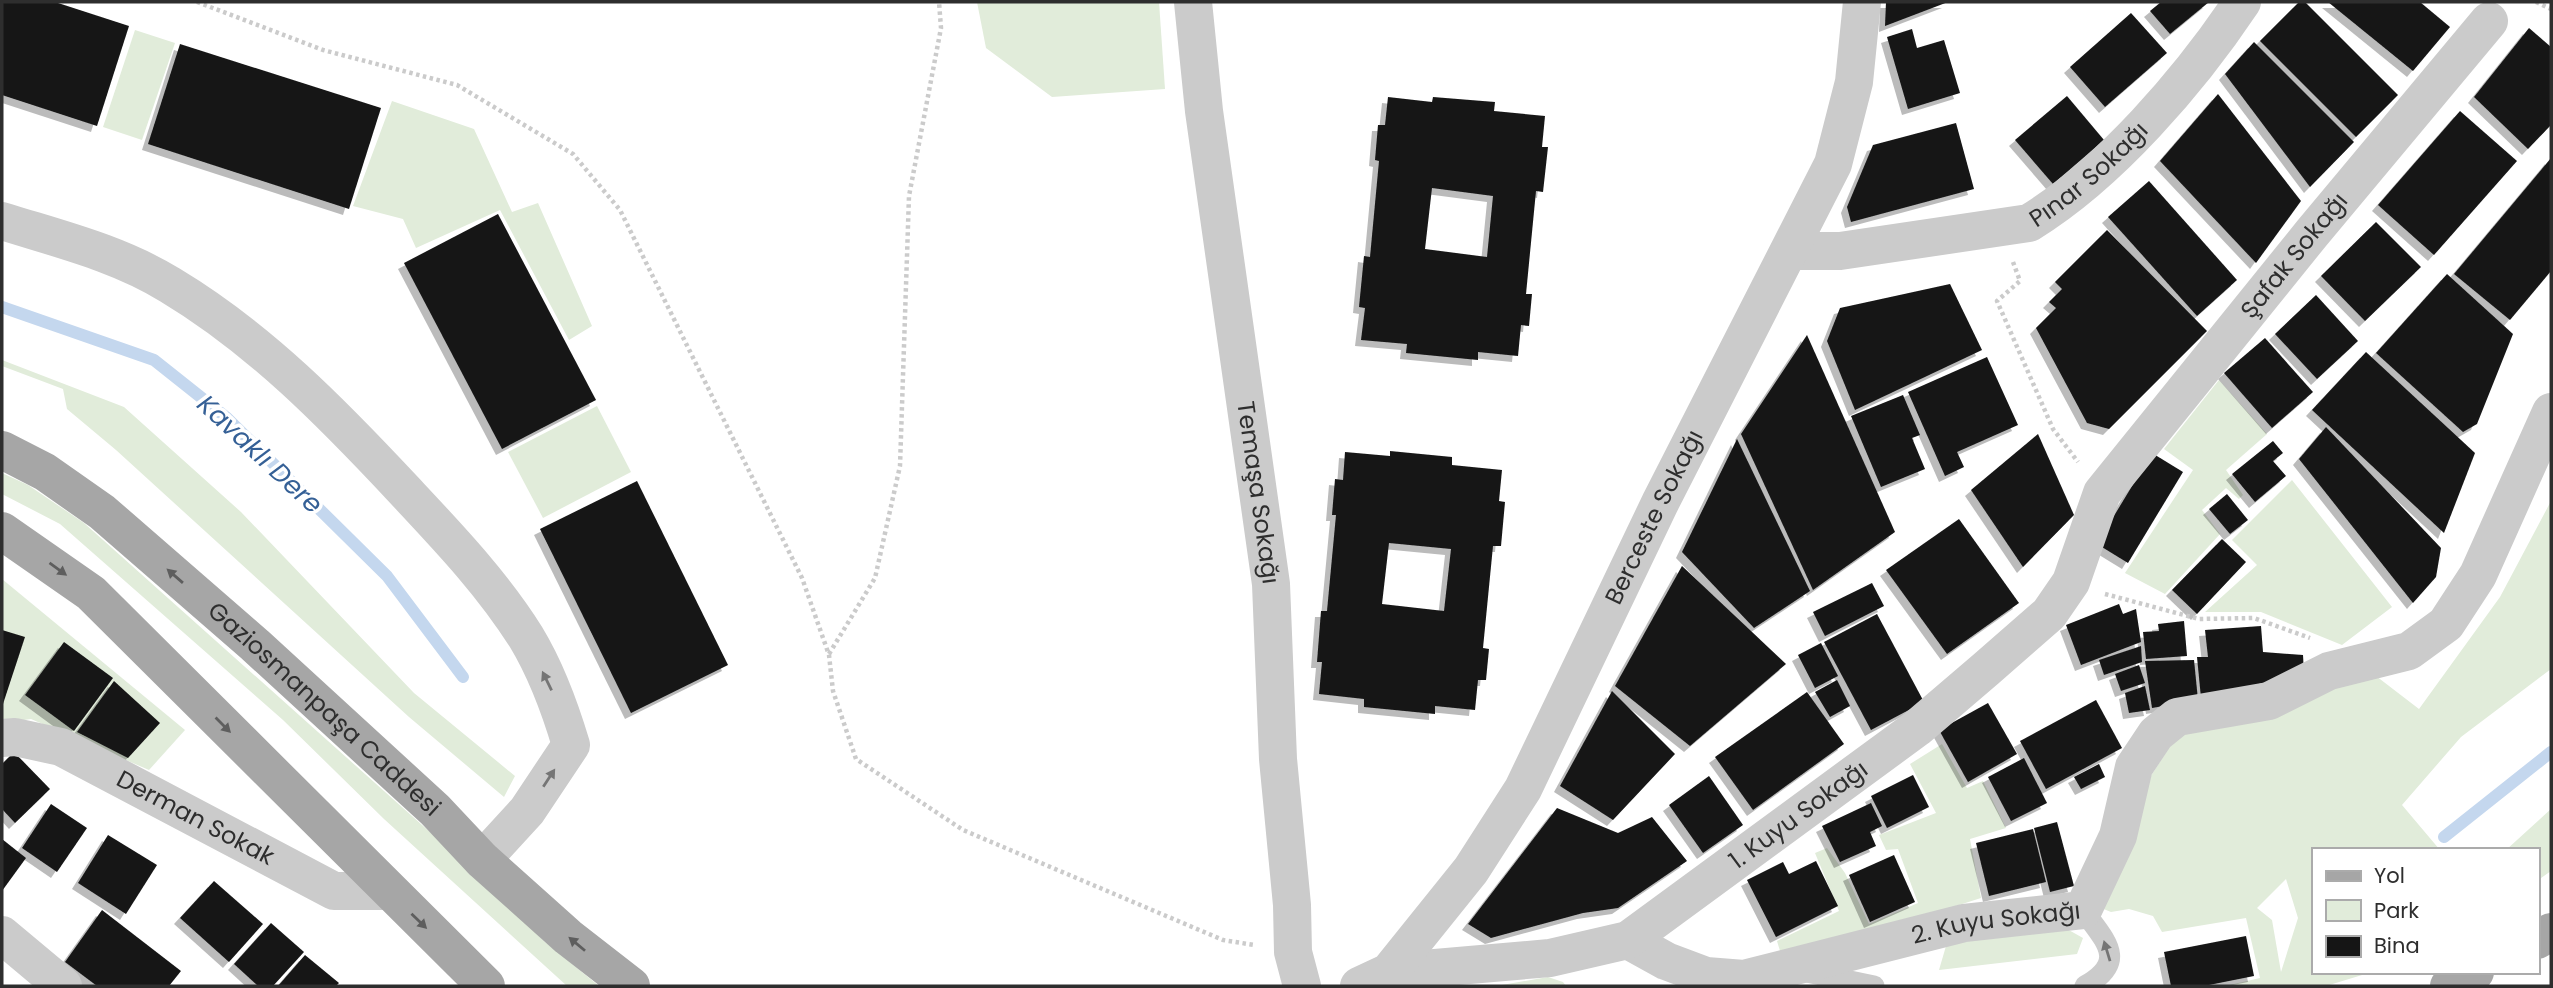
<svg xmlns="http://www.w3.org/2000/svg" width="2553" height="988" font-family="Poppins,sans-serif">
<defs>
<filter id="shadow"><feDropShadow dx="-6" dy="6" stdDeviation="0" flood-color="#0004"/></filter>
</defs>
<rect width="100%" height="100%" fill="#fff"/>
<g fill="#e1ecda" fill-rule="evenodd">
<polygon points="977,2 1159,2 1165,89 1052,97 986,48"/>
<polygon points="135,30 175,43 142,140 103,127"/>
<polygon points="392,101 474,129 512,212 538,203 592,326 569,340 500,210 416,248 403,219 353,206"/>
<polygon points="2,360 124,407 241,512 414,693 515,776 504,797 409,717 116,450 67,409 63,389 2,366"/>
<polygon points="2219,380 2267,434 2226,470 2243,495 2239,499 2226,488 2202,510 2220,534 2165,594 2125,573 2193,470 2164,449"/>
<polygon points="597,406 631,472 543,518 508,452"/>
<polygon points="2,473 28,485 84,523 459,858 544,941 599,986 567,986 384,819 283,720 60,524 2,494"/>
<polygon points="2292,480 2392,607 2342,645 2261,612 2205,612 2257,565 2232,540"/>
<path d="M2551 501V669L2461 737 2402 805 2440 850H2313V972H2372L2326 986H2225L2260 978 2246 918 2162 932 2153 916 2129 909 2111 912 2101 908 2136 799 2176 737 2363 666 2419 709 2500 597ZM2286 879 2298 918 2281 972 2272 920 2257 908Z"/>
<polygon points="2,579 185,730 149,770 31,719 2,723"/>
<polygon points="1942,744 1967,788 1983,781 2006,828 1970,839 1981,898 1783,961 1777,941 1839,911 1815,853 1827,848 1845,873 1869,924 1918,903 1898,849 1886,850 1879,835 1936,813 1910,764"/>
<polygon points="2551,809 2551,871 2537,881 2537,850 2506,850"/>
<polygon points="2058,924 2083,938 2077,954 1939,970 1946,946 1972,933"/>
<polygon points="1548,977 1563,982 1566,986 1496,986"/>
</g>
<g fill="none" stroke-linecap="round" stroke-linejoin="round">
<g stroke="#c4d7ee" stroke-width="12">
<polyline points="2,307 154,360 227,418 387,576 463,677"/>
<polyline points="2444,837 2551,752"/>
</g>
</g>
<g fill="#151515" fill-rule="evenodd" filter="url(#shadow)">
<polygon points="2,2 55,2 129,26 97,126 2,95"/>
<polygon points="1886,2 1948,2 1885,26"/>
<polygon points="2161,2 2209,2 2170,34 2150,11"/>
<polygon points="2299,2 2305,2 2398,95 2356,137 2260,41"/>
<polygon points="2328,2 2420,2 2450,27 2413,71"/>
<polygon points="2131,13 2167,53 2105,107 2070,67"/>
<polygon points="2529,28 2551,47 2551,125 2528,149 2474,97"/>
<polygon points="1912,29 1917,48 1944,40 1960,93 1908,109 1887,37"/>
<polygon points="2254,42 2354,142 2310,187 2225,74"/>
<polygon points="180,44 381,108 349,209 148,144"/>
<polygon points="2218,94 2301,201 2256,263 2160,161"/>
<polygon points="2067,96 2104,140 2053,184 2015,140"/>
<path d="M1388 97 1432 102 1433 97 1495 102 1494 111 1545 116 1542 147H1548L1543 192 1536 191 1526 294H1532L1529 326 1521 325 1518 356 1478 352V360L1406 353 1407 344 1361 340 1365 308 1359 307 1364 256 1370 257 1379 161 1375 160 1378 125H1385ZM1432 188 1493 196 1487 257 1425 249Z"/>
<polygon points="2460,111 2517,161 2434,255 2378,205"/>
<polygon points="1956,123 1974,189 1851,222 1847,207 1873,145"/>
<polygon points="2551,158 2551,271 2510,320 2454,274"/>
<polygon points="2149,181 2237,280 2197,316 2108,217"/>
<polygon points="498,214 596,400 502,449 404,263"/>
<polygon points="2376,222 2421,267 2365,321 2321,276"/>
<polygon points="2107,230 2207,331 2109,429 2087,423 2036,328 2056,308 2049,302 2062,289 2055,282"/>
<polygon points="2447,274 2513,334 2477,424 2463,432 2376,353"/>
<polygon points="1950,284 1982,350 1855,410 1827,341 1840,308"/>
<polygon points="2316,295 2358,341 2317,379 2275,334"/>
<polygon points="1807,335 1895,532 1813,590 1741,434"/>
<polygon points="2265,338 2313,392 2272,428 2224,373"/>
<polygon points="2366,352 2475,453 2444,533 2312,410"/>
<polygon points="1987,357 2018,425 1957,452 1964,467 1945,476 1908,392"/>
<polygon points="1903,395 1920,435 1912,438 1925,469 1881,487 1851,416"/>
<polygon points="2326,427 2441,548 2436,577 2413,603 2299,459"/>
<polygon points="2038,434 2074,515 2023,567 1971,490"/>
<polygon points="1737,439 1810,591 1754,628 1682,552"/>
<polygon points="2273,441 2283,453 2273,461 2286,476 2255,502 2232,474"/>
<path d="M1390 451 1452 457V465L1502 470 1499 501 1505 502 1501 546H1493L1483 648 1489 649 1486 680H1478L1475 710 1435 706V714L1364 707V699L1319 694 1322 662H1317L1321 611H1327L1336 515H1332L1335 479 1343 480 1345 452 1390 456ZM1389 543 1451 549 1444 611 1382 604Z"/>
<polygon points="2152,453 2183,472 2128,563 2097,544"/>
<polygon points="637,481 728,665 631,713 540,529"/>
<polygon points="2227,494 2248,520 2230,534 2209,509"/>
<polygon points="1959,519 2019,603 1947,654 1886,570"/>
<polygon points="2222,539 2246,562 2197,614 2172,590"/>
<polygon points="1682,566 1786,664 1690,746 1615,686"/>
<polygon points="1872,583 1884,606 1825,636 1813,612"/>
<polygon points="2119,604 2123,614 2136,609 2141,642 2081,665 2066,625"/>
<polygon points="1877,614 1924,702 1871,730 1824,642"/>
<polygon points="2184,621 2187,656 2146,659 2143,632 2159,631 2158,624"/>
<polygon points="2261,626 2263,652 2303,655 2304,673 2201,698 2197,657 2208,657 2205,630"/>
<polygon points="2,630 25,637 2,707"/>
<polygon points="64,642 113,678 74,731 25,695"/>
<polygon points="1821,643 1838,676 1815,688 1798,655"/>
<polygon points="2141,646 2142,662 2104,675 2099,660"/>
<polygon points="2194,660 2198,700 2152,708 2145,661"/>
<polygon points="2139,665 2145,683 2121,691 2115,674"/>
<polygon points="1837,680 1850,706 1830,717 1815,692"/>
<polygon points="114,681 160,723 128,758 77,732"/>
<polygon points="2145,686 2150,710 2129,713 2125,693"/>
<polygon points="1612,691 1675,754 1613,820 1560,786"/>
<polygon points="1807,692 1844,744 1753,810 1715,757"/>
<polygon points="2096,700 2122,748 2046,789 2020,741"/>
<polygon points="1988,703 2017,754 1968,782 1939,730"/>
<polygon points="14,752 50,789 15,823 2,809 2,764"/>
<polygon points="2024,758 2047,803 2011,821 1988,777"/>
<polygon points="2099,764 2105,777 2081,789 2074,777"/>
<polygon points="1913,775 1929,807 1887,828 1871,796"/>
<polygon points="1709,776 1743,825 1703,853 1669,805"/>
<polygon points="1871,803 1882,826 1870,832 1876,846 1840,862 1822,826"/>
<polygon points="51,804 87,828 57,872 22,848"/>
<polygon points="1557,808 1618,833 1652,817 1687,861 1618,908 1583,913 1491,938 1468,924"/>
<polygon points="2057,822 2074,886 2050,892 2034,828"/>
<polygon points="2033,829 2046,882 1989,896 1976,843"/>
<polygon points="108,835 157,865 126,914 78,883"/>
<polygon points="2,839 26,858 2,891"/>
<polygon points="1894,855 1915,902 1870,922 1849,875"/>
<polygon points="1816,861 1838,906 1776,937 1747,880 1783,862 1789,874"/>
<polygon points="214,881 263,924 229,962 180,918"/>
<polygon points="102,910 181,971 169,986 97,986 65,962"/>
<polygon points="271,923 304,952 273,986 258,986 234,964"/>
<polygon points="2246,936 2254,976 2204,986 2171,986 2164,952"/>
<polygon points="305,955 339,983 336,986 278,986"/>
</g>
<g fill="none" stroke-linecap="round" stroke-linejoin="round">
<g stroke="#cbcbcb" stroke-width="4.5" stroke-dasharray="3.5 3.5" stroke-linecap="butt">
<polyline points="197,2 323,50 457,85 573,154 620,210 802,578 829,655 833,691 856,759 963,830 1223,940 1254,945"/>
<polyline points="2536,2 2551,9"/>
<polyline points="2013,262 2020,281 1997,301 2053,429 2078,462"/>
<polyline points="2105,594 2199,619 2254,618 2310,638"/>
<polyline points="829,654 875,578 900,466 909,196 941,28 939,2"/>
</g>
<g stroke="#cbcbcb" stroke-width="21">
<path d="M2083 910C2105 941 2129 961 2085 986"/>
<polyline points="1802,971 1874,986"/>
</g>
<g stroke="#cbcbcb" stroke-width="38">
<path id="s1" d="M1193 2 1204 111 1271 584 1278 759 1292 905 1293 952 1302 986"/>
<path d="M2 221C59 239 118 253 170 285 260 339 333 414 404 490 448 537 492 583 526 637 546 670 560 708 571 745L527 811 482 860"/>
<path id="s2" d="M1791 251H1840L2029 223C2109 174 2190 80 2242 2"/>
<path id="s3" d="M2 738 15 737 61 747 334 891H389"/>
<polyline points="2,935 63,986"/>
<path id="s4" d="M1628 940 1666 961 1706 976 1744 979 1964 923 2083 910 2118 836 2134 767 2156 734 2177 717 2269 701 2329 671 2409 651 2446 624 2478 575 2551 412"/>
<path id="s5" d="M1389 972 1550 958 1628 940 1917 728 1986 669 2049 614 2071 582 2102 493 2312 233 2489 21"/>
</g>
<path stroke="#cbcbcb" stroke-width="38" id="s6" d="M1359 986 1389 972 1471 870 1523 789 1660 503 1833 164 1854 82 1862 2"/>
<g stroke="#a6a6a6" stroke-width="38">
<path id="s7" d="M2 450 45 472 102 512 255 645 435 810 482 860 568 937 631 986"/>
<polyline points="2,531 91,593 486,986"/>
<polyline points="2537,940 2551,932"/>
<polyline points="2449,986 2475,972"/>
</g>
</g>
<defs><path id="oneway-solid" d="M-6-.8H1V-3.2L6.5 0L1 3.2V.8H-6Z" transform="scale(1.75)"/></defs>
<g fill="#5e5e5e">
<use href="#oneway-solid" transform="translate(58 569) rotate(36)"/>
<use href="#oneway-solid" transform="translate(175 576) rotate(-139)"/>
<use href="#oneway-solid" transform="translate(223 725) rotate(45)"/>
<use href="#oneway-solid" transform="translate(419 921) rotate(44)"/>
<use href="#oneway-solid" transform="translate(577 944) rotate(-140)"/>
</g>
<g fill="#757575">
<use href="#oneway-solid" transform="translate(547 681) rotate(-116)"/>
<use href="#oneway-solid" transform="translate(549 778) rotate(-57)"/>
<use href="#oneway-solid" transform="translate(2107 951) rotate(-107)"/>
</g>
<g text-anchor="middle" stroke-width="7" stroke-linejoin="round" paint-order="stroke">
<g font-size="24" fill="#2e2e2e" stroke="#fff">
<text dy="8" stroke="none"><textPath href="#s2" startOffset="317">Pınar Sokağı</textPath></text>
<text dy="8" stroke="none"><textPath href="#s5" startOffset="1213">Şafak Sokağı</textPath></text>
<text dy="8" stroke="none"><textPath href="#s1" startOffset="495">Temaşa Sokağı</textPath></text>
<text dy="8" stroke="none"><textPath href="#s6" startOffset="562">Berceste Sokağı</textPath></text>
<text dy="8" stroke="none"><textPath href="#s7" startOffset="415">Gaziosmanpaşa Caddesi</textPath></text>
<text dy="8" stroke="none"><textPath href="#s5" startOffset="453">1. Kuyu Sokağı</textPath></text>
<text dy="8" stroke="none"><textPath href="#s3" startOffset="212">Derman Sokak</textPath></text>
<text dy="8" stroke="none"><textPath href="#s4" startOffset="383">2. Kuyu Sokağı</textPath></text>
</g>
<g font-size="26" font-style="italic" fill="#356096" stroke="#fff">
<text transform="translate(260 454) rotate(43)" y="9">Kavaklı Dere</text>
</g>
</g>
<rect width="2553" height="988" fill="none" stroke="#2e2e2e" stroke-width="7"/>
<rect x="2312" y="848" width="228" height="126" fill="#ffffff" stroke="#ababab" stroke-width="2"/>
<rect x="2326" y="871" width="35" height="10" fill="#a6a6a6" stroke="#ababab" stroke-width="2"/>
<text x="2374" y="883" font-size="21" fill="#2e2e2e">Yol</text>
<rect x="2326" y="900" width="35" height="21" fill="#e1ecda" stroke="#ababab" stroke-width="2"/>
<text x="2374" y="918" font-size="21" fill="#2e2e2e">Park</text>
<rect x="2326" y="936" width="35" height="21" fill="#151515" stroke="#ababab" stroke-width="2"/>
<text x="2374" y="953" font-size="21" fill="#2e2e2e">Bina</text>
</svg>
